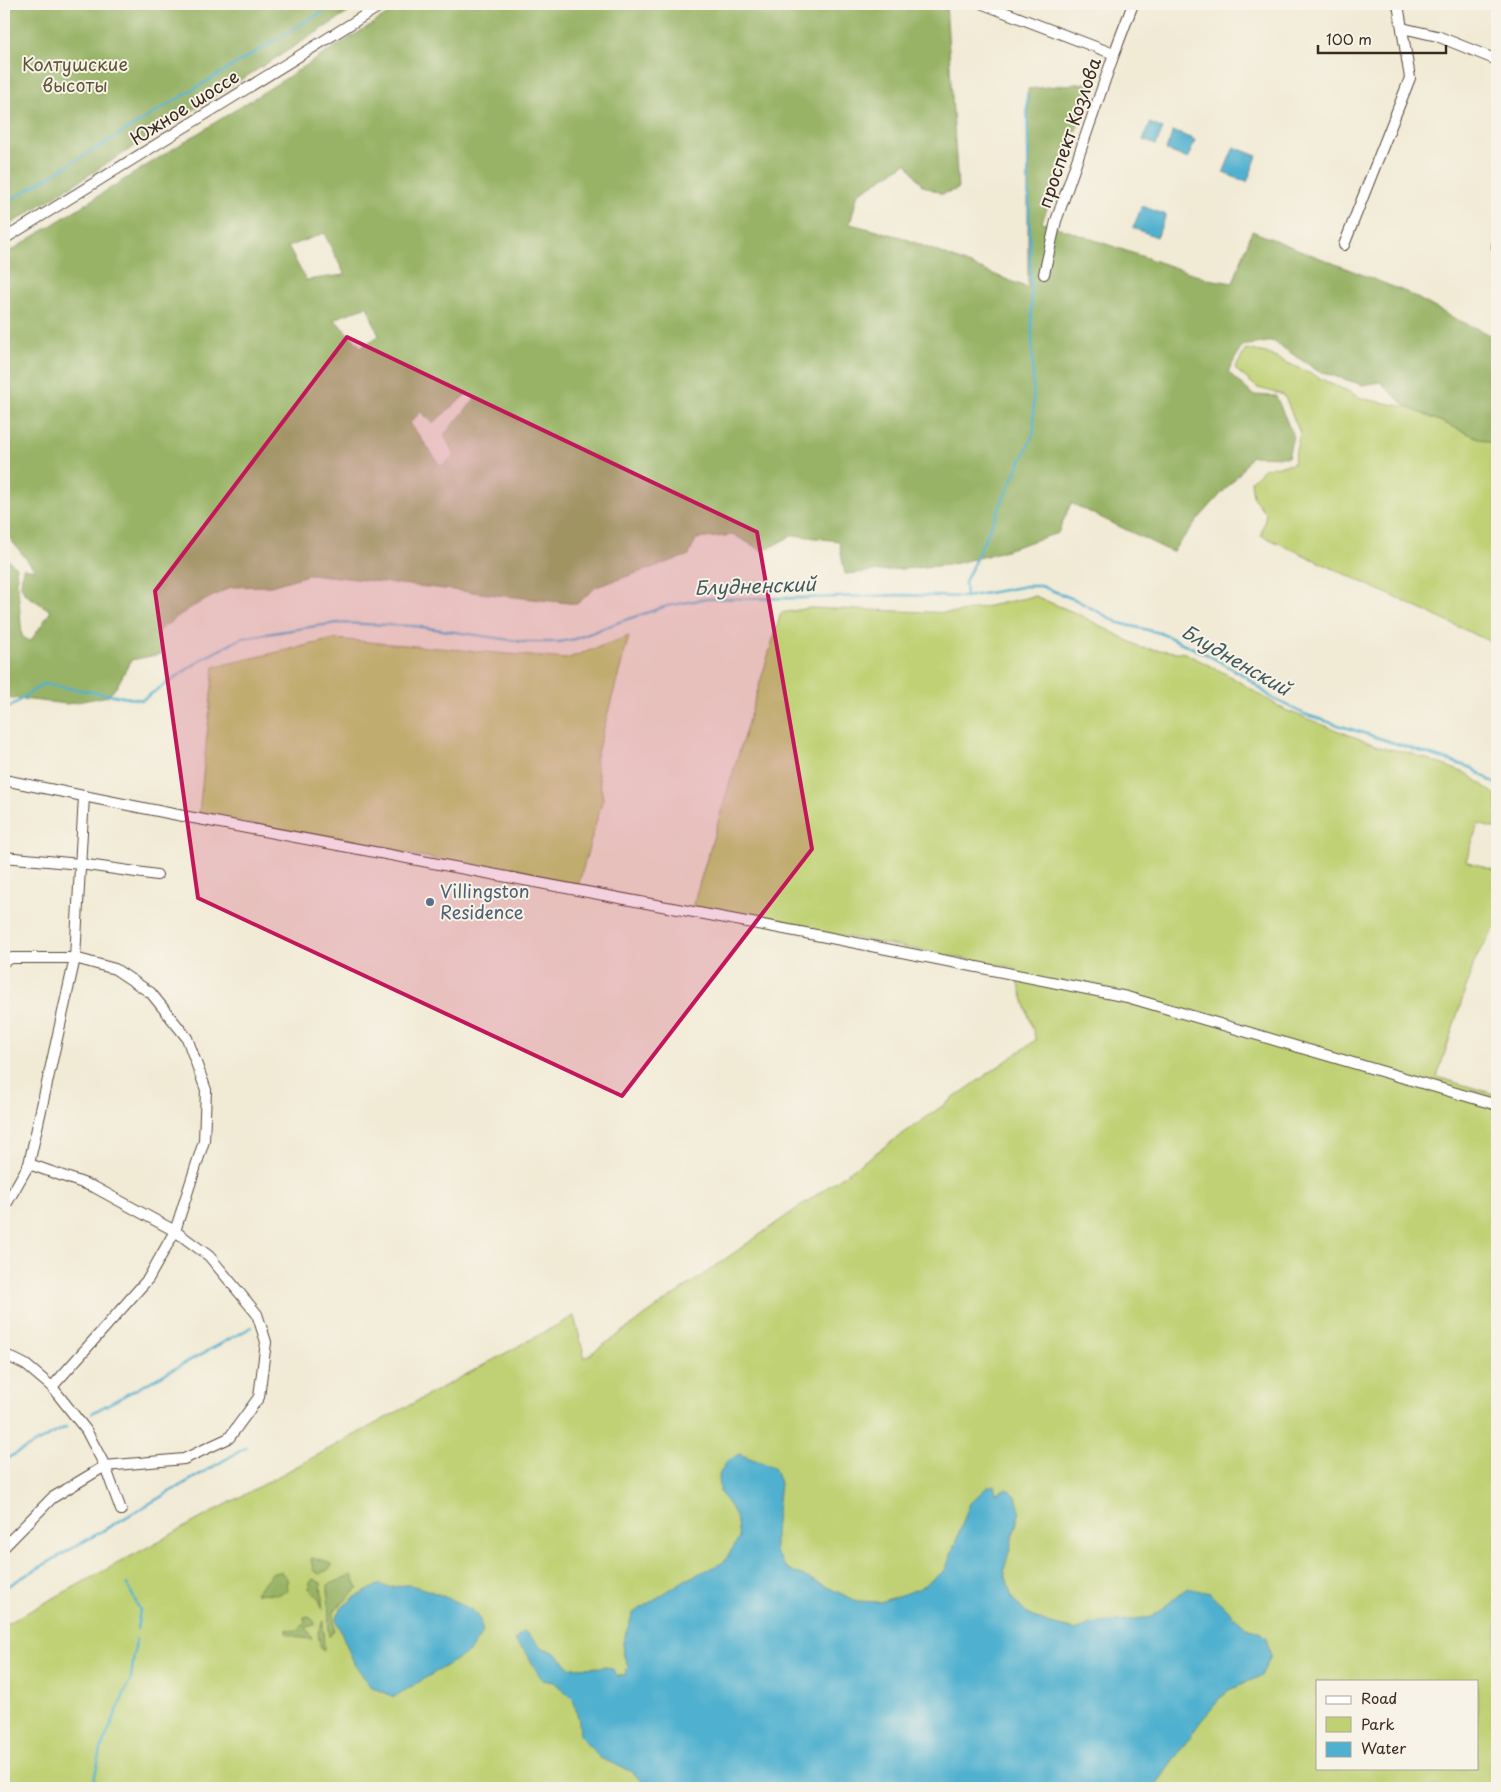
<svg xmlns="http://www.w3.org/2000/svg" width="1501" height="1792" font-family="'Playpen Sans',sans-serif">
<rect width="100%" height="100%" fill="#f7f3e8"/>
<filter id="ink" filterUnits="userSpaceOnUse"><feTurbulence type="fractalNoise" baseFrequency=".02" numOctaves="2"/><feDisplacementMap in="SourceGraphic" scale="10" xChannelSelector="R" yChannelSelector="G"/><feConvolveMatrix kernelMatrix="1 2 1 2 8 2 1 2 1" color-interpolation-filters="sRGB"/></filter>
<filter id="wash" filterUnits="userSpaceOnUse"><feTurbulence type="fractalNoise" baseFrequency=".0096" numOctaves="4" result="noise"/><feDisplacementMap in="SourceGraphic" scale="20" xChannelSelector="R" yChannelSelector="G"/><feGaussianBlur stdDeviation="1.12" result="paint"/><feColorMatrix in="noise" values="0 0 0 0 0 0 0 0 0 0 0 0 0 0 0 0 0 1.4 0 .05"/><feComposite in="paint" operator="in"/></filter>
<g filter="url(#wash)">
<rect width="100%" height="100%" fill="#f1ead5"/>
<g fill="#c0d174" stroke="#7e7e49" fill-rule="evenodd">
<polygon points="1246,349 1266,353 1364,399 1407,407 1497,446 1497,622 1491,642 1261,535 1266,514 1253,497 1251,481 1264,468 1293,464 1300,433 1284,395 1258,388 1235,369"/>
<path d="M1035 596 1080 615 1142 648 1185 653 1228 675 1285 710 1380 747 1410 753 1468 774 1497 796V829L1478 824 1466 861 1497 871V925L1475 960 1437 1077 1497 1095V1788H4V1625L574 1316 585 1358 1036 1040 1014 968 692 908 781 613 810 608 956 613ZM1317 1681H1477V1768H1317Z"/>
<polygon points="629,636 595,760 603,798 578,886 199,814 214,667 334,639 566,659"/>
</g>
<g fill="#98b366" stroke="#6a6e42" fill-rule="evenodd">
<polygon points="4,4 362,4 4,228"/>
<path d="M404 4H946L958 189 942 194 922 185 907 163 858 193 850 224 901 237 1028 288V89L1094 82 1042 222 1208 279 1233 283 1252 231 1406 292 1452 317 1497 338V446L1407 407 1380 382 1363 385 1318 371 1273 341 1242 346 1228 372 1253 395 1276 396 1293 436 1288 457 1251 456 1239 474 1201 516 1172 552 1071 503 1058 533 990 555 948 565 845 574 839 541 793 535 763 551 734 535 696 539 689 555 596 587 577 604 311 574 271 586 231 587 190 608 157 632 161 654 131 660 117 686 108 696 67 704 4 697V556L16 567 22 636 30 642 51 611 25 594 21 585 23 568 35 570 4 531V255ZM324 233 345 275 306 280 288 247ZM367 306 379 336 361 347 334 319ZM470 391 475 399 444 435 455 456 441 466 410 423 421 412 433 423Z"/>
<polygon points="311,1558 323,1560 332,1565 330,1569 319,1574 313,1570"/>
<polygon points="281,1572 287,1578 288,1591 279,1594 255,1593 272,1573"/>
<polygon points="352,1575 358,1588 334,1611 334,1630 329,1637 328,1585"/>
<polygon points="313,1579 321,1583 323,1611 319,1599 309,1589 310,1582"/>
<polygon points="309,1616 314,1621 315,1625 306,1627 312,1639 301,1638 286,1633 287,1629 296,1631 305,1622 304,1617"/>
<polygon points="323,1620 324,1651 321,1649 318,1633"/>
</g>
<g fill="#50b0cf" stroke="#466d76">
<polygon points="1150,123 1163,129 1156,145 1143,140"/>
<polygon points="1173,131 1195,140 1188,159 1166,150"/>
<polygon points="1234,147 1257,156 1247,182 1223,173"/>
<polygon points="1142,206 1166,215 1157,237 1133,228"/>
<polygon points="739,1454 774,1467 780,1483 775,1531 775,1552 786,1568 857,1601 880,1602 918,1589 945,1571 970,1503 986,1488 994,1485 996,1493 1005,1489 1011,1491 1016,1496 1020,1511 1004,1570 1012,1598 1026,1613 1047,1623 1075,1630 1091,1624 1152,1617 1187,1588 1210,1593 1246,1627 1259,1631 1266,1638 1271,1656 1261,1676 1227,1691 1201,1721 1154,1788 652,1788 645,1784 630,1771 600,1758 580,1736 579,1721 573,1699 554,1682 542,1680 525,1651 514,1641 524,1631 541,1647 554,1652 571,1668 604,1667 612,1668 617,1676 625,1675 628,1667 624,1656 623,1642 633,1613 685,1580 724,1562 739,1538 736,1516 720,1492 719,1475 726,1462"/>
<path d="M380 1584C392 1591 395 1585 407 1585 419 1585 472 1606 478 1616 481 1620 481 1627 483 1632L469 1652 394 1697 370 1686 354 1663 336 1620 340 1609 354 1598Z"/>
</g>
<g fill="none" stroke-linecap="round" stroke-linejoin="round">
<g stroke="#50b0cf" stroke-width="2.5">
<polyline points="4,204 335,4"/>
<polyline points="966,597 965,582 1034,433 1027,94"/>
<polyline points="4,711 43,684 142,700 204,658 242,638 316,626 338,623 414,626 524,642 559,642 575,639 622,621 667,606 705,599 802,598 903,595 966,597 1026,586 1041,586 1076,600 1119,623 1160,633 1206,654 1245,676 1272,698 1304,714 1472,768 1497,785"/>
<polyline points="92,1413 252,1327"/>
<polyline points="4,1460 66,1427"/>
<polyline points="127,1584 140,1610 137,1629"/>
<polyline points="4,1588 247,1447"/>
<polyline points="92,1788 102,1746 131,1678 136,1639"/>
</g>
</g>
</g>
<g filter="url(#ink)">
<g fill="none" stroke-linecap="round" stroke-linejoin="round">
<defs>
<g id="minor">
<polyline points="983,4 1114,54"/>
<polyline points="1402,28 1437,36 1497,60"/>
<polyline points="4,239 383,4"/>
<polyline points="1344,245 1410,78 1398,4"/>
<polyline points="1497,247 1497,245"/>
<polyline points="1044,274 1056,221 1114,54 1133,4"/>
<polyline points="4,780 183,816 816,935 1127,997 1497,1105"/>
<polyline points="4,857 80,864 157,875"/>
<polyline points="4,961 12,958 75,958 115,969 151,993 187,1038 206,1090 204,1141 175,1231 148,1279 52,1387"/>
<polyline points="4,1208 29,1164 75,958 84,796"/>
<polyline points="4,1354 26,1365 52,1387 86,1430 105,1466 121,1510"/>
<polyline points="4,1547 52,1498 105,1466 184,1459 229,1438 259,1397 266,1342 257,1314 209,1256 175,1231 94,1187 29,1164"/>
</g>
</defs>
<use href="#minor" stroke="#564739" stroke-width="12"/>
<use href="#minor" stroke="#fff" stroke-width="10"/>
</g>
</g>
<path fill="#c2185b" fill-opacity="0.2" stroke="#c2185b" stroke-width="4" stroke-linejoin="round" d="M347 337 757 532 812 849 622 1096 198 898 155 591Z"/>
<circle fill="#5c6f8a" stroke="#f7f3e8" stroke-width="2" cx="430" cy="902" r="5"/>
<g text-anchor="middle" stroke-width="4" stroke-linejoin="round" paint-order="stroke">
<g font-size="18" fill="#5c5434" stroke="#f7f3e8">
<text x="75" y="71">Колтушские<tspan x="75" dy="21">высоты</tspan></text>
</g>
<g font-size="18" fill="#3b2a1e" stroke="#f7f3e8">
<text transform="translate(185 108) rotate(-32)" y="6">Южное шоссе</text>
<text transform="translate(1070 133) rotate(-71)" y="6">проспект Козлова</text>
</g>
<g font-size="18" fill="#4e5e75" stroke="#f7f3e8" text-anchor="start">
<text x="440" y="898">Villingston<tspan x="440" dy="21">Residence</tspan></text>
</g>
<g font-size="19" font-style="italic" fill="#42595c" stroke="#f7f3e8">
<text transform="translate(755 586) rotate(-2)" y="7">Блудненский</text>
<text transform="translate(1236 660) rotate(30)" y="7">Блудненский</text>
</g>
</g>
<rect width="1501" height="1792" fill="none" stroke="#f7f3e8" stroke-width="20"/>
<rect x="1316" y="1680" width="162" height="90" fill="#f7f3e8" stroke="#aca397"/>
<rect x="1326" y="1696" width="25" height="8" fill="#ffffff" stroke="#aca397"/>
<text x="1361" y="1704" font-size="15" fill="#3b2a1e">Road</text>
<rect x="1326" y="1717" width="25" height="15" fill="#c0d174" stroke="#aca397"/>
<text x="1361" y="1730" font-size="15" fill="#3b2a1e">Park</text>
<rect x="1326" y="1742" width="25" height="15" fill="#50b0cf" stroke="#aca397"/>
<text x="1361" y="1754" font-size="15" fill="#3b2a1e">Water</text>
<path d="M1318 45v8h128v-8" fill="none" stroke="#3b2a1e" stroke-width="2.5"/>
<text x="1326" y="45" font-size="15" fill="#3b2a1e" stroke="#f7f3e8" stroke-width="4" paint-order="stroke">100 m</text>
</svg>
